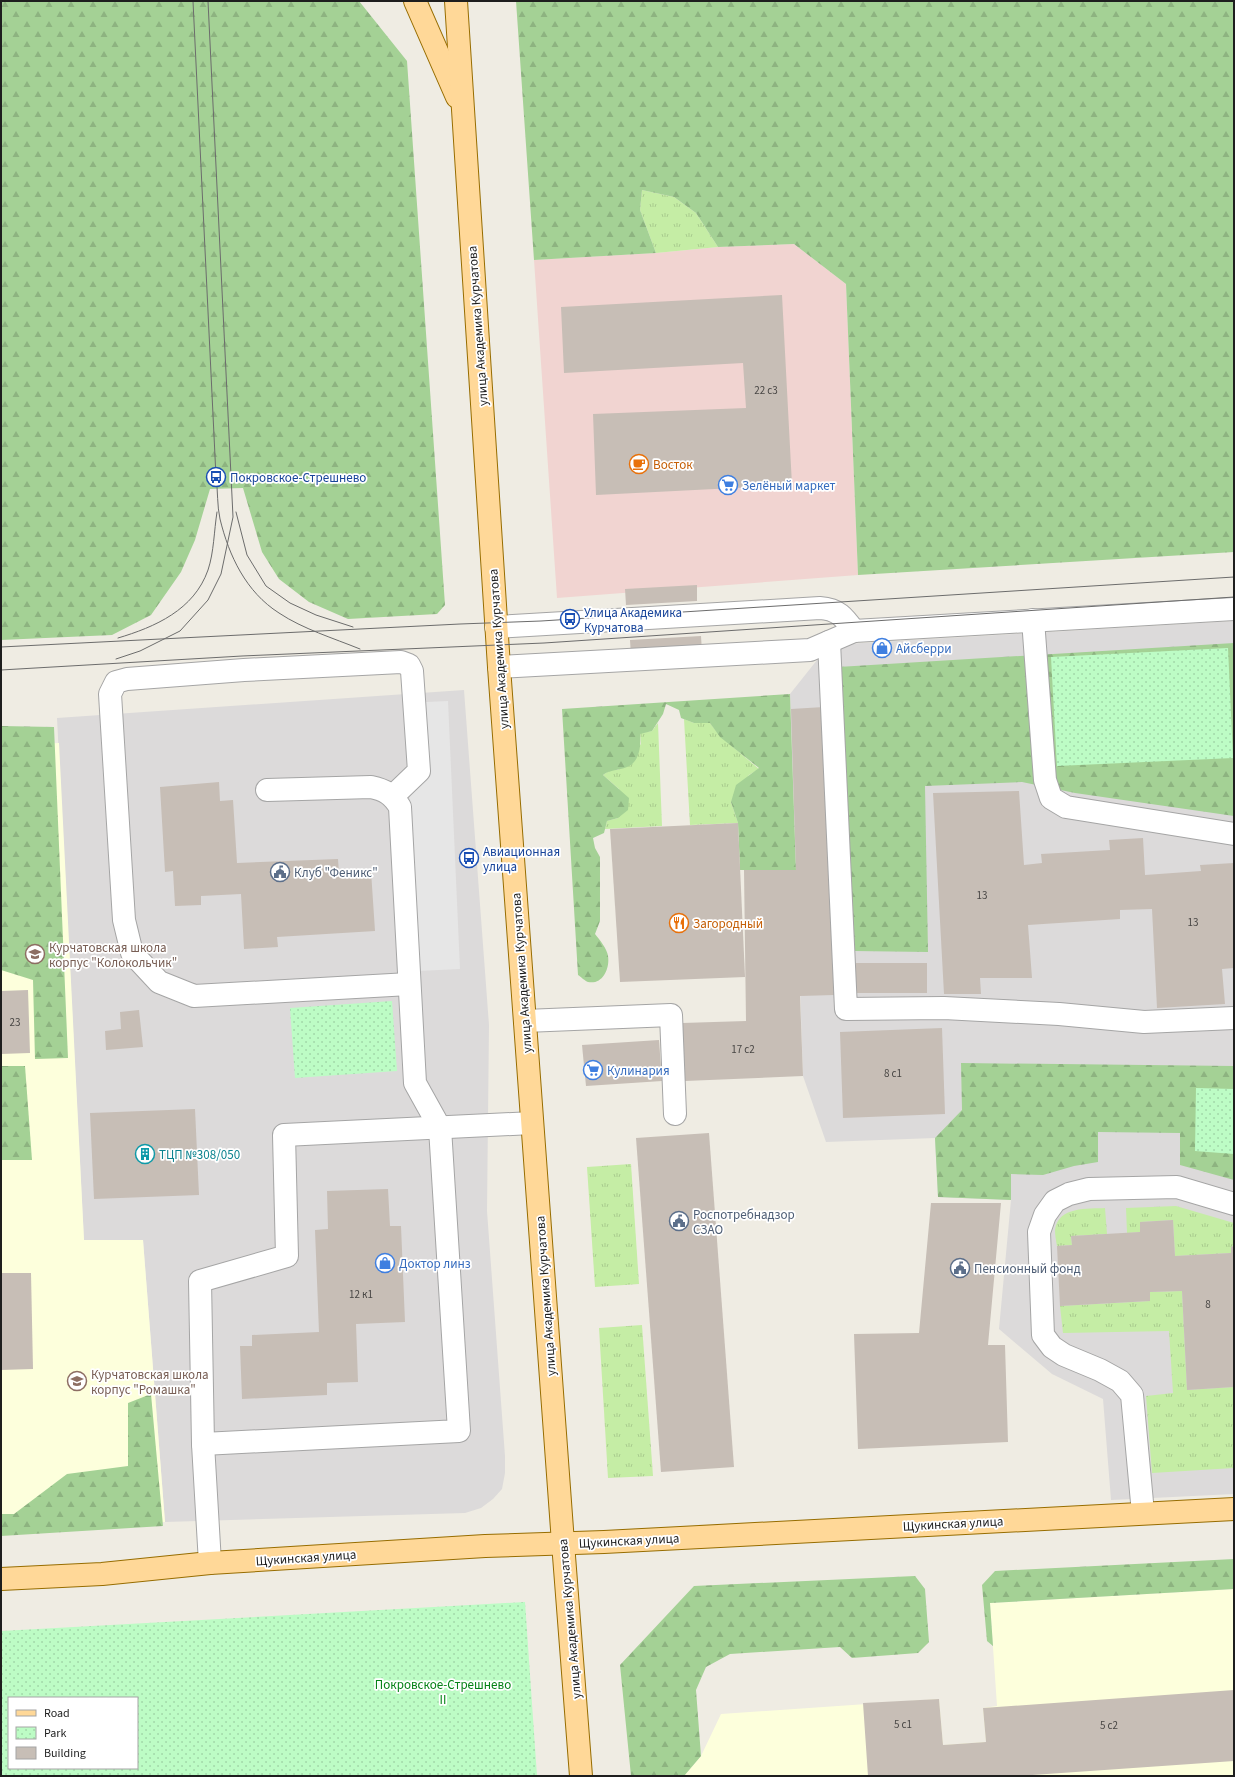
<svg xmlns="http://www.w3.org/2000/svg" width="1235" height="1777" font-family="'Source Sans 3',sans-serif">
<defs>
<pattern id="grass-tufts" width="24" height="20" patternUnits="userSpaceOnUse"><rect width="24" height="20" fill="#c5eda5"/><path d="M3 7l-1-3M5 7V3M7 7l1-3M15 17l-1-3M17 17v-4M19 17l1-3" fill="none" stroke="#a9cb8e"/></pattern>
<pattern id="forest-firs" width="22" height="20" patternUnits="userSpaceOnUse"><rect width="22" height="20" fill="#a4d195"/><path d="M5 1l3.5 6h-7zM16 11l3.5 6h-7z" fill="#8db380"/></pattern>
<pattern id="park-dots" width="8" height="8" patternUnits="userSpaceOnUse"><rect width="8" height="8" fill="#bdfcc5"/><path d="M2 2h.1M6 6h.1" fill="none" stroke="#a2d8a9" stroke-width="1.8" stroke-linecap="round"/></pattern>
</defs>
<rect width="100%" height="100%" fill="#efece3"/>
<g fill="#dcdada">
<polygon points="1234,621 1234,1494 1111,1500 1103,1399 1052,1374 999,1329 1011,1200 938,1197 935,1138 826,1142 803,1076 790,694 829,645"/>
<polygon points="464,690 489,1025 487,1211 505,1456 505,1473 502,1489 493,1499 481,1508 465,1513 165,1522 143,1240 84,1241 57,718"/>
</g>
<polygon fill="#f1d4d1" points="794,244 846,284 858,575 557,598 534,260 656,253 718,247"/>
<g fill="#fdffdc">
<polygon points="59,743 84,1240 143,1240 165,1522 1,1531 1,746"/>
<polygon points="1234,1589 1234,1776 684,1776 701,1756 721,1714 939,1699 943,1745 986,1742 983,1708 997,1706 990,1603"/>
</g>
<g fill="url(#grass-tufts)">
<polygon points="642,190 674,197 696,213 718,247 656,253 640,210"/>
<polygon points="684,719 694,723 710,723 720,736 759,769 749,775 731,802 738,823 690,825"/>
<polygon points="658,723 662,826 605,829 607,821 618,818 619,789 603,775 610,770 618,770 641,744 640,733 652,731"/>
<polygon points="631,1164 639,1284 595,1287 587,1167"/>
<polygon points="1176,1206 1234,1223 1234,1246 1231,1247 1231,1253 1175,1256 1173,1220 1140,1222 1140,1232 1127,1233 1126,1208"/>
<path d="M1105 1208 1107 1234 1071 1236 1072 1245 1057 1246C1056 1241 1055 1235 1055 1230 1058 1206 1088 1209 1105 1208Z"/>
<polygon points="1182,1291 1187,1390 1234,1387 1234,1468 1152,1473 1146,1396 1173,1393 1169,1331 1063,1333 1060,1306 1150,1301 1150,1292"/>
<polygon points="642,1325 653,1476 608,1478 599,1328"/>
</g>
<g fill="url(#forest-firs)">
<polygon points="1,1 359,1 407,61 445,605 437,614 348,619 309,602 279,579 262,552 243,488 210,489 195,540 181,572 151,615 112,635 1,640"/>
<polygon points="516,1 1234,1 1234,552 858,575 846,284 794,244 718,247 696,213 674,197 642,190 640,210 656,253 534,260"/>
<polygon points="1234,643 1234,816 1075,793 1022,782 925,786 928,952 854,951 838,667"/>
<path d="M790 694 796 870H740L738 823 731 802 736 785 759 768 720 737 710 723H694L681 718 679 710 666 704 663 714 652 731 640 734C641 745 640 762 627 767 618 771 611 769 603 775L629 798 628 810 618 818 607 821 604 833 593 838 595 848 600 857V921L595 934C600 940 607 949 608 956 610 968 603 985 588 982 585 981 581 977 578 975L562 709Z"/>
<polygon points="1,726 54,727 68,1058 35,1059 33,980 1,970"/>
<polygon points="961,1063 1234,1066 1234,1180 1180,1165 1180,1133 1098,1132 1098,1162 1074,1166 1043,1175 1011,1174 1011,1200 938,1197 935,1138 962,1110"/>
<polygon points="1,1066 25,1066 32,1160 1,1160"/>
<polygon points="151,1394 163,1526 1,1536 1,1514 14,1514 67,1474 128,1466 128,1403"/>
<polygon points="1234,1559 1234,1589 990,1603 993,1646 987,1641 982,1585 995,1571"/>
<polygon points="915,1576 925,1589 929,1642 918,1653 852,1658 840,1647 730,1654 706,1667 696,1690 701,1756 684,1776 631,1776 620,1665 694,1586"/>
</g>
<g fill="url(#park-dots)" fill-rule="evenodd">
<polygon points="1228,648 1233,758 1057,766 1051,657"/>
<polygon points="392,1001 397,1071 295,1078 290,1008"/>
<polygon points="1196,1088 1234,1089 1234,1154 1195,1151"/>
<path d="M525 1602 537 1776H1V1631ZM9 1698H137V1768H9Z"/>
</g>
<polygon fill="#e6e6e6" points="448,701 460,969 418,971 405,703"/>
<g fill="#c7beb6">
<polygon points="782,295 792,485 596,495 593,414 746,408 743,363 564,373 561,307"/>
<polygon points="697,585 697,601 626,605 625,589"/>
<polygon points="701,636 702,653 631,657 630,640"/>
<polygon points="824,707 834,995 800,996 803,1076 685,1081 682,1023 746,1021 744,870 796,870 791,709"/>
<polygon points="219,782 220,801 233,800 237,863 338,859 339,873 371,871 375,931 277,937 278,947 244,949 241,894 201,896 201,905 175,906 173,871 165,872 160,787"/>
<polygon points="1019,791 1024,865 1042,863 1041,854 1110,850 1109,840 1143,838 1145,875 1201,871 1200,865 1234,863 1234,968 1222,969 1225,1004 1157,1008 1152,909 1120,910 1120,919 1028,925 1032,978 980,978 981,994 944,994 933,793"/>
<polygon points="738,823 745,977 620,982 610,829"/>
<rect x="856" y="963" width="71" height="30"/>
<polygon points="28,990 30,1053 1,1054 1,991"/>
<polygon points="139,1010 143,1047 106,1050 105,1031 121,1029 120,1012"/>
<polygon points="942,1028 945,1114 843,1118 840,1032"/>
<polygon points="659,1040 662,1081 586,1086 582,1045"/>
<polygon points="195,1109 199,1195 94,1199 90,1113"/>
<polygon points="709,1133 734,1467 661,1472 636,1138"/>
<polygon points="388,1189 390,1226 401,1226 405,1322 356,1324 358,1382 327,1383 327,1395 242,1399 240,1346 252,1346 252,1335 319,1332 315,1230 328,1229 327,1191"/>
<polygon points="931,1203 1001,1203 988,1345 1005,1345 1008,1442 858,1449 854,1334 919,1333"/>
<polygon points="1173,1220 1175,1256 1231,1253 1231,1247 1234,1246 1234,1387 1187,1390 1182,1291 1150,1292 1150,1301 1060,1306 1057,1246 1072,1245 1071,1236 1140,1232 1140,1222"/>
<polygon points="1,1273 31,1273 33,1369 1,1370"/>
<polygon points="1234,1690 1234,1761 1018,1776 868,1776 863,1703 939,1699 943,1745 986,1742 983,1708"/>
</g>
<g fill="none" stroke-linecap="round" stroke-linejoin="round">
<defs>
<g id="minor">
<polyline points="1033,620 1045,780 1051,798 1066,807 1234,834"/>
<path d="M496 627 820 608C838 609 844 617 854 631"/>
<polyline points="829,642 846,1009 944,1008 1059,1014 1144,1022 1234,1018"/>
<polyline points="499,667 810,650 854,631 1234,609"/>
<polyline points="393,796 419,771 412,671 409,665 401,662 244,670 127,679 116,682 110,694 124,920 132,953 159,982 194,996 409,984"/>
<polyline points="525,1021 671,1015 675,1114"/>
<path d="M203 1444 459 1431 440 1128 415 1083 400 807C392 794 385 790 371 787L267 790"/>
<polyline points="1143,1513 1132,1395 1120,1381 1100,1370 1064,1355 1052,1347 1043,1335 1039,1232 1045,1215 1055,1201 1069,1194 1089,1189 1177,1187 1234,1204"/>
<polyline points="210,1563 203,1444 200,1281 287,1256 284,1135 532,1123"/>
</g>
<g id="major">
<polyline points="415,1 457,97"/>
<polyline points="456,1 499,667 563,1543 581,1776"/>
<polyline points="1,1579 102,1574 210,1563 485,1546 604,1542 1234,1509"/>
</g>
</defs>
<use href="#minor" stroke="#a5a5a5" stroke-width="24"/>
<use href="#major" stroke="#976d00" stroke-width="24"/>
<use href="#minor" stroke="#fff" stroke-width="22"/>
<use href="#major" stroke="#ffd898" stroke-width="22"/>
<g stroke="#6c6c6c" stroke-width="1">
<path d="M193 1 216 477C218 491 217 506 220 519 229 556 246 592 279 613 303 629 333 638 360 649"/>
<polyline points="236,512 247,555 266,586 290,603 316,615 353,627"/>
<path d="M118 638C155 627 194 610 208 570 214 552 214 531 217 512"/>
<polyline points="1,647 460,624 541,621 1234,577"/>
<polyline points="116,659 140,651 180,631 208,600 221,574 233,517 208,1"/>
<polyline points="1,670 242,656 544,643 1234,597"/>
</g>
</g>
<defs>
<symbol id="cafe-ring" viewBox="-11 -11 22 22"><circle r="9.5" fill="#fff" stroke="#e8710a" stroke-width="1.5"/><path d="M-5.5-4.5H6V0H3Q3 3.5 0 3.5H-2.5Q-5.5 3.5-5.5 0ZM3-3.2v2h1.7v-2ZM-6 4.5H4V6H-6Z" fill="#e8710a"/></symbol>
<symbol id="bus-ring" viewBox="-11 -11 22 22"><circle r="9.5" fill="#fff" stroke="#1a4fb4" stroke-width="1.5"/><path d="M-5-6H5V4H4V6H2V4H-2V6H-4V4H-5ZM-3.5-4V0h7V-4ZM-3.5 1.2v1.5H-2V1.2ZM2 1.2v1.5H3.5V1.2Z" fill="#1a4fb4"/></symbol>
<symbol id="supermarket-ring" viewBox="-11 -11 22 22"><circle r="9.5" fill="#fff" stroke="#3f7fe0" stroke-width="1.5"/><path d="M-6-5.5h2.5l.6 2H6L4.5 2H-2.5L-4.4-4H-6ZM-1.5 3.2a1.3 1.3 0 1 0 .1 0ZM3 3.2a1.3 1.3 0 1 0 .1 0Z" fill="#3f7fe0"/></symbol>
<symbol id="shop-ring" viewBox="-11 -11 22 22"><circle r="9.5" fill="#fff" stroke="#3f7fe0" stroke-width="1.5"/><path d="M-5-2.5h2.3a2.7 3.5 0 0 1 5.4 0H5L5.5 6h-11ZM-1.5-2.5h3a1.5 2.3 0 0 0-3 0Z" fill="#3f7fe0"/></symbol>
<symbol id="civic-ring" viewBox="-11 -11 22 22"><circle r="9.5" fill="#fff" stroke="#5c6f8a" stroke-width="1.5"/><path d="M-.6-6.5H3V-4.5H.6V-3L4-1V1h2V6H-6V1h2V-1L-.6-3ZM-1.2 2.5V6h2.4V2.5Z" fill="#5c6f8a"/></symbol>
<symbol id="restaurant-ring" viewBox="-11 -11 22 22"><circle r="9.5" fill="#fff" stroke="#e8710a" stroke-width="1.5"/><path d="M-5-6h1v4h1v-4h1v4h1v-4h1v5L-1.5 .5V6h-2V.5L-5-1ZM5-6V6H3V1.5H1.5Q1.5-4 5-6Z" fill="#e8710a"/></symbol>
<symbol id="school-ring" viewBox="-11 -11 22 22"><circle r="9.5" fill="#fff" stroke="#8d6e63" stroke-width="1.5"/><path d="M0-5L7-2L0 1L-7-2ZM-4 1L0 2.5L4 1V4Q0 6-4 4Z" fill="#8d6e63"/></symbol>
<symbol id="building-ring" viewBox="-11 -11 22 22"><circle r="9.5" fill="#fff" stroke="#0f9aa8" stroke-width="1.5"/><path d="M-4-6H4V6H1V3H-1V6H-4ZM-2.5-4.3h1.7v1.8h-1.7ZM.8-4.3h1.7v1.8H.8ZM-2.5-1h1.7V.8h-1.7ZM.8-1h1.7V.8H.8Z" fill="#0f9aa8"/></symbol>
</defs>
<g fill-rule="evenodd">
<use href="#cafe-ring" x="628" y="453" width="22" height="22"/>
<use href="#bus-ring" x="205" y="466" width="22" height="22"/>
<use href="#supermarket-ring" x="717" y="474" width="22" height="22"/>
<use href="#bus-ring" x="559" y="608" width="22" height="22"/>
<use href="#shop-ring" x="871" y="637" width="22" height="22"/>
<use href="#bus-ring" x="458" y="847" width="22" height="22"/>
<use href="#civic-ring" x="269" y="861" width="22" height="22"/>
<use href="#restaurant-ring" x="668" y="912" width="22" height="22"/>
<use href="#school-ring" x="24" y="943" width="22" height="22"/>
<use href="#supermarket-ring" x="582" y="1059" width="22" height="22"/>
<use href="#building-ring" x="134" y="1143" width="22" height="22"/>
<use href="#civic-ring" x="668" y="1210" width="22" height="22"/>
<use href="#shop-ring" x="374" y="1252" width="22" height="22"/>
<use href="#civic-ring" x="949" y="1257" width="22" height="22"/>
<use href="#school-ring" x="66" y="1370" width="22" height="22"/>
</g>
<g text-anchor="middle" stroke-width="3.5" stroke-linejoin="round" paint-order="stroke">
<g font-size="11" fill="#484644">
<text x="766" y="394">22 с3</text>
<text x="982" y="899">13</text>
<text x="1193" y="926">13</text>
<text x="15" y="1026">23</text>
<text x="743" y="1053">17 с2</text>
<text x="893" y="1077">8 с1</text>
<text x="361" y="1298">12 к1</text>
<text x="1208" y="1308">8</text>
<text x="903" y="1728">5 с1</text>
<text x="1109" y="1729">5 с2</text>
</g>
<g font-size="13" fill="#1e1e1e" stroke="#fff">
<text transform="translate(477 326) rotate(-94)" y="5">улица Академика Курчатова</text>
<text transform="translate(498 649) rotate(-94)" y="5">улица Академика Курчатова</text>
<text transform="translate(521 973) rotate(-94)" y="5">улица Академика Курчатова</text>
<text transform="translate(545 1296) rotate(-94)" y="5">улица Академика Курчатова</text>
<text transform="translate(953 1523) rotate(-3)" y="5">Щукинская улица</text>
<text transform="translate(629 1540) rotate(-3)" y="5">Щукинская улица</text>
<text transform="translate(306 1557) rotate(-4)" y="5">Щукинская улица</text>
<text transform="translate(569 1619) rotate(-95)" y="5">улица Академика Курчатова</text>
</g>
<g font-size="13" fill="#c56008" stroke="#fff" text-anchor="start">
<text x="653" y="469">Восток</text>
<text x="693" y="928">Загородный</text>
</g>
<g font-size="13" fill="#164399" stroke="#fff" text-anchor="start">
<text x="230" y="482">Покровское-Стрешнево</text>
<text x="584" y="617">Улица Академика<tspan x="584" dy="15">Курчатова</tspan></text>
<text x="483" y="856">Авиационная<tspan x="483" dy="15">улица</tspan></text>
</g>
<g font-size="13" fill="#366cbe" stroke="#fff" text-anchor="start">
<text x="742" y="490">Зелёный маркет</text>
<text x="896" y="653">Айсберри</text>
<text x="607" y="1075">Кулинария</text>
<text x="399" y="1268">Доктор линз</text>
</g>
<g font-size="13" fill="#4e5e75" stroke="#fff" text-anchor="start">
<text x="294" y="877">Клуб "Феникс"</text>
<text x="693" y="1219">Роспотребнадзор<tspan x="693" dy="15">СЗАО</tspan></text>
<text x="974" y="1273">Пенсионный фонд</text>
</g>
<g font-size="13" fill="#785e54" stroke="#fff" text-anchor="start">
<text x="49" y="952">Курчатовская школа<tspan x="49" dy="15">корпус "Колокольчик"</tspan></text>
<text x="91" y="1379">Курчатовская школа<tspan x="91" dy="15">корпус "Ромашка"</tspan></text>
</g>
<g font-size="13" fill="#0d838f" stroke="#fff" text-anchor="start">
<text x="159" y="1159">ТЦП №308/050</text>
</g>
<g font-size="13" fill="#058216" stroke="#fff">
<text x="443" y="1689">Покровское-Стрешнево<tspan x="443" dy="15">II</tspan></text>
</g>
</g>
<rect width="1235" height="1777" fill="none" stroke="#1e1e1e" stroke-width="4"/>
<rect x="8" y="1697" width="130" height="72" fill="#ffffff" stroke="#a5a5a5"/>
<rect x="16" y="1710" width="20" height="6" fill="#ffd898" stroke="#a5a5a5"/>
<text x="44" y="1717" font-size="12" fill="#1e1e1e">Road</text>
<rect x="16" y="1727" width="20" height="12" fill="url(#park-dots)" stroke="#a5a5a5"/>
<text x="44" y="1737" font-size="12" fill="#1e1e1e">Park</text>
<rect x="16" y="1747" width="20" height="12" fill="#c7beb6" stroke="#a5a5a5"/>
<text x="44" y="1757" font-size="12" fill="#1e1e1e">Building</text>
</svg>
